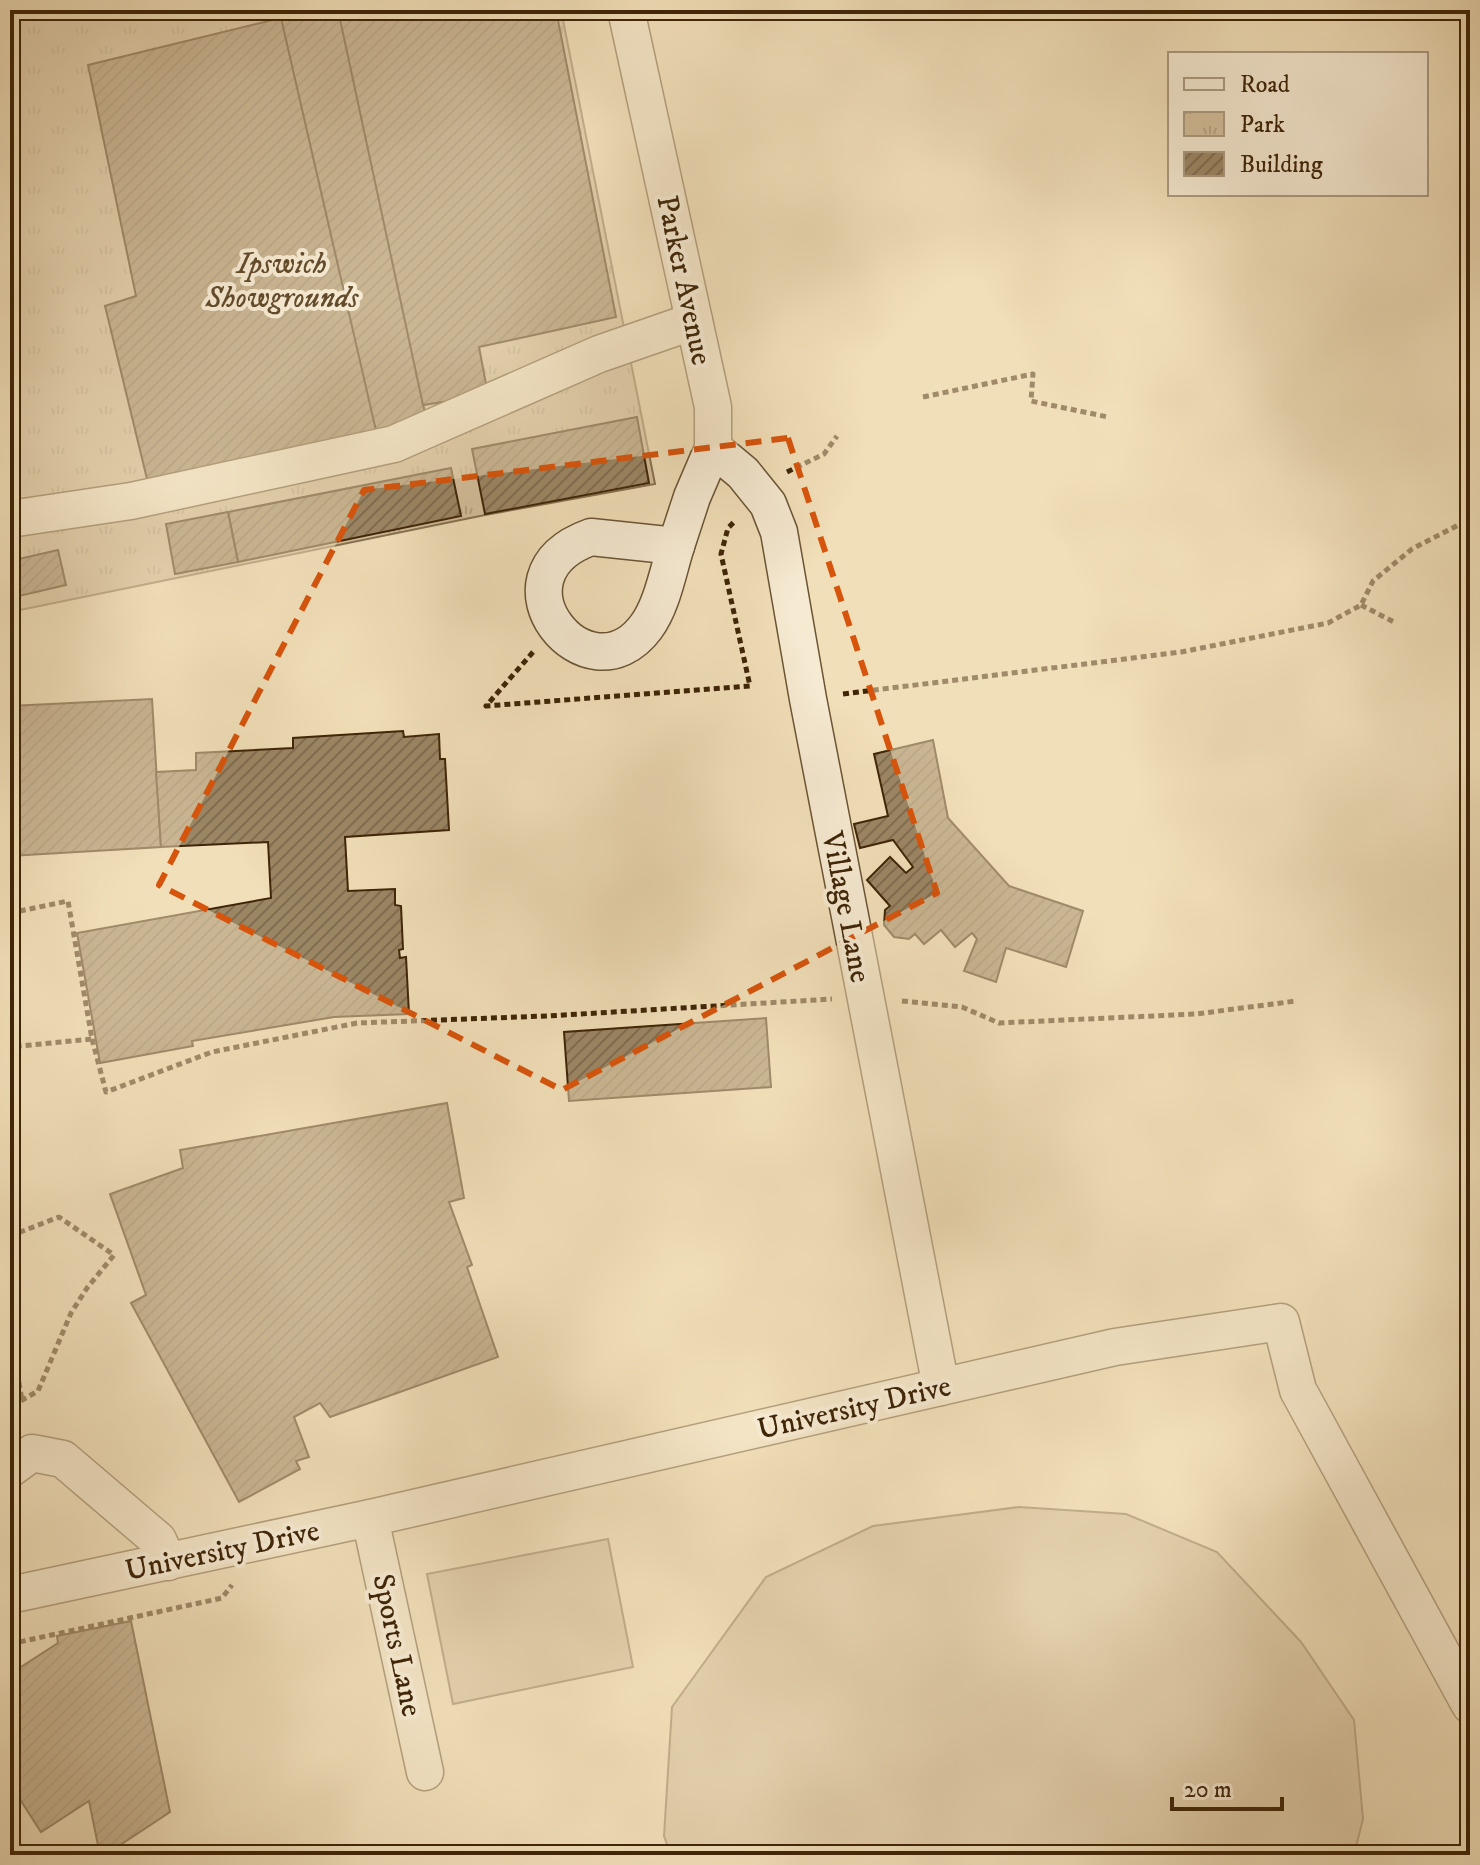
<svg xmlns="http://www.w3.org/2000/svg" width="1480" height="1865" font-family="'IM FELL DW Pica',serif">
<defs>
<pattern id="park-tufts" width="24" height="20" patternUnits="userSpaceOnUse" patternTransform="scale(2)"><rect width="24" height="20" fill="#d3bf9b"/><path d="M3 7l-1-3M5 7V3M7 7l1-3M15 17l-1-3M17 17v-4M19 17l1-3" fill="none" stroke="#b6a484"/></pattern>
<pattern id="building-hatch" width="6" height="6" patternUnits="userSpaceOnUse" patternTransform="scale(2)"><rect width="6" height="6" fill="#9b8664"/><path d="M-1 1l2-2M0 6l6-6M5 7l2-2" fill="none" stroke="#806d50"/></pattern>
</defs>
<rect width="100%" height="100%" fill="#f1dfb9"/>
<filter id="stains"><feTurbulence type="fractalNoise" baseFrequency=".0025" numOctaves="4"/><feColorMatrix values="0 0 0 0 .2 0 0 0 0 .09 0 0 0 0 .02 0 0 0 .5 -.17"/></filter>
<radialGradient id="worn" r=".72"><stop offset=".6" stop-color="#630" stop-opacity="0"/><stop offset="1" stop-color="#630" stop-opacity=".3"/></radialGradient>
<g fill="#d3bf9b" stroke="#887251" stroke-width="2">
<polygon points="1019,1507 1126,1514 1217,1552 1301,1642 1354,1720 1363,1819 1354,1855 671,1855 664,1836 672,1707 766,1577 873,1526"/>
<polygon points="608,1539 633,1667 453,1704 427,1574"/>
</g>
<polygon fill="url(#park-tufts)" stroke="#887251" stroke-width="2" points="10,10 561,10 655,484 485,515 10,612"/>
<g fill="url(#building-hatch)" stroke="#3e2507" stroke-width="2">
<polygon points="276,10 348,10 426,419 371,431"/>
<polygon points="338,10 556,10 616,317 479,347 486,384 462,399 423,405"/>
<polygon points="281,18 377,435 148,483 105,306 136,296 88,65"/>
<polygon points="637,417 649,483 485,514 472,449"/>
<polygon points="451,468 461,516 238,562 228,512"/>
<polygon points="228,512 238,562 175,574 166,524"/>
<polygon points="58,550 66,585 10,598 10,561"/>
<polygon points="152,699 161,847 10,856 10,706"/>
<polygon points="403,731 404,737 439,734 440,759 445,759 449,830 345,837 348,891 395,889 395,905 401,906 403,949 399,950 400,958 406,957 409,1014 334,1017 192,1041 193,1046 100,1063 77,933 271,898 268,842 161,847 156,772 196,770 196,753 293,748 293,738"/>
<polygon points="933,740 948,818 1009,886 1083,911 1066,967 1006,948 996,982 964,971 977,939 972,933 955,947 941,930 924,944 915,934 909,939 894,937 884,925 885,910 890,906 867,880 890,857 906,873 913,867 893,840 860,848 854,824 888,816 874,754"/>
<polygon points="766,1018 771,1087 569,1101 564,1032"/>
<polygon points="447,1103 464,1198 449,1202 472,1265 467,1267 498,1357 330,1417 320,1403 294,1417 309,1457 296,1461 300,1469 239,1502 131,1303 146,1295 110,1194 183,1168 180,1150"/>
<polygon points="131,1621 170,1812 105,1855 100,1855 89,1801 41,1832 10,1784 10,1674 58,1643 57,1636"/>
</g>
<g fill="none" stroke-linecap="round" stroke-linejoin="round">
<defs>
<g id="minor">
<polyline points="626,10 713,407 713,448 692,497 676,546"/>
<polyline points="713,448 743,473 768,504 779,532 808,699 941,1387"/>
<polyline points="10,519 131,501 394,444 599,354 694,321"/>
<path d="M591 537 676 546C668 571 662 606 646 627 588 705 482 576 591 537Z"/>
<polyline points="10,1469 32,1453 63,1459 158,1540 168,1562"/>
<polyline points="370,1518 425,1772"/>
<polyline points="10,1595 370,1518 1115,1347 1281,1322 1298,1390 1470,1705"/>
</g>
</defs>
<use href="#minor" stroke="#6b5434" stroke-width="39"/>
<g stroke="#3e2507" stroke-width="5" stroke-dasharray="6 4" stroke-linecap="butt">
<polyline points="923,397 1033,374 1031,401 1108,417"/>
<polyline points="787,472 824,454 837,436"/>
<polyline points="1361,605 1394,622"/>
<polyline points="533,652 486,706 750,686 721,554 728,528 736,520"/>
<polyline points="843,694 1181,652 1328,623 1361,605 1373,581 1412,549 1470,519"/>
<polyline points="10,913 68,901 92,1039 10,1047"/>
<polyline points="902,1001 962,1007 999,1023 1196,1014 1296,1001"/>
<polyline points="92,1039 106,1092 212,1052 357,1023 547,1016 832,999"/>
<polyline points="10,1160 14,1168 10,1192"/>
<polyline points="10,1236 59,1217 114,1255 87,1288 71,1313 38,1391 10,1407"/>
<polyline points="10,1333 22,1400"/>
<polyline points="10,1644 222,1598 232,1585"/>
</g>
<use href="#minor" stroke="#f6ead2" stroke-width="36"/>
</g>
<path d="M0 0H1480V1865H0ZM788 438 937 893 562 1090 159 885 364 490Z" fill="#f1dfb9" fill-opacity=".55" fill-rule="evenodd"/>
<path fill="none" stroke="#d7540c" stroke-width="6" stroke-dasharray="16 10" stroke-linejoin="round" d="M788 438 937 893 562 1090 159 885 364 490Z"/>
<g text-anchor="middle" stroke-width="8" stroke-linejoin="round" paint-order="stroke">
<g font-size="30" font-style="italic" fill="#634c2c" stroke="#f6ead2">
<text x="282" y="273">Ipswich<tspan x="282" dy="34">Showgrounds</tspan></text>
</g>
<g font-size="30" fill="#3e2507" stroke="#f6ead2">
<text transform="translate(685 280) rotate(78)" y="10">Parker Avenue</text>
<text transform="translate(847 907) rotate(79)" y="10">Village Lane</text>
<text transform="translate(854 1407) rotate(-13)" y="10">University Drive</text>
<text transform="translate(222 1550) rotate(-12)" y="10">University Drive</text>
<text transform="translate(398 1645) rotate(78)" y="10">Sports Lane</text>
</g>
</g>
<rect width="1480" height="1865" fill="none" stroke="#f1dfb9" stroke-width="40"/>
<rect x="12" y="12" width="1456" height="1841" fill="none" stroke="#3e2507" stroke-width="4"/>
<rect x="20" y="20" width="1440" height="1825" fill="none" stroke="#3e2507" stroke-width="2"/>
<rect x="1168" y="52" width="260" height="144" fill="#f6ead2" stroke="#ac9b81" stroke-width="2"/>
<rect x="1184" y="78" width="40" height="12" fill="#f6ead2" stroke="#ac9b81" stroke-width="2"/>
<text x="1240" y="92" font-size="24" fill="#3e2507">Road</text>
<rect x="1184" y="112" width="40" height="24" fill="url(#park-tufts)" stroke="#ac9b81" stroke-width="2"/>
<text x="1240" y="132" font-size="24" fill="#3e2507">Park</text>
<rect x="1184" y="152" width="40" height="24" fill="url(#building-hatch)" stroke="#ac9b81" stroke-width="2"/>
<text x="1240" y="172" font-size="24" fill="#3e2507">Building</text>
<path d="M1172 1797v12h110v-12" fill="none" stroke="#3e2507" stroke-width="4"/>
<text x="1184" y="1797" font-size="24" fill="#3e2507" stroke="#f6ead2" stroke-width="6" paint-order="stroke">20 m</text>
<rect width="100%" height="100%" filter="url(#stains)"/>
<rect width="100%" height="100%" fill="url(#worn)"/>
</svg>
